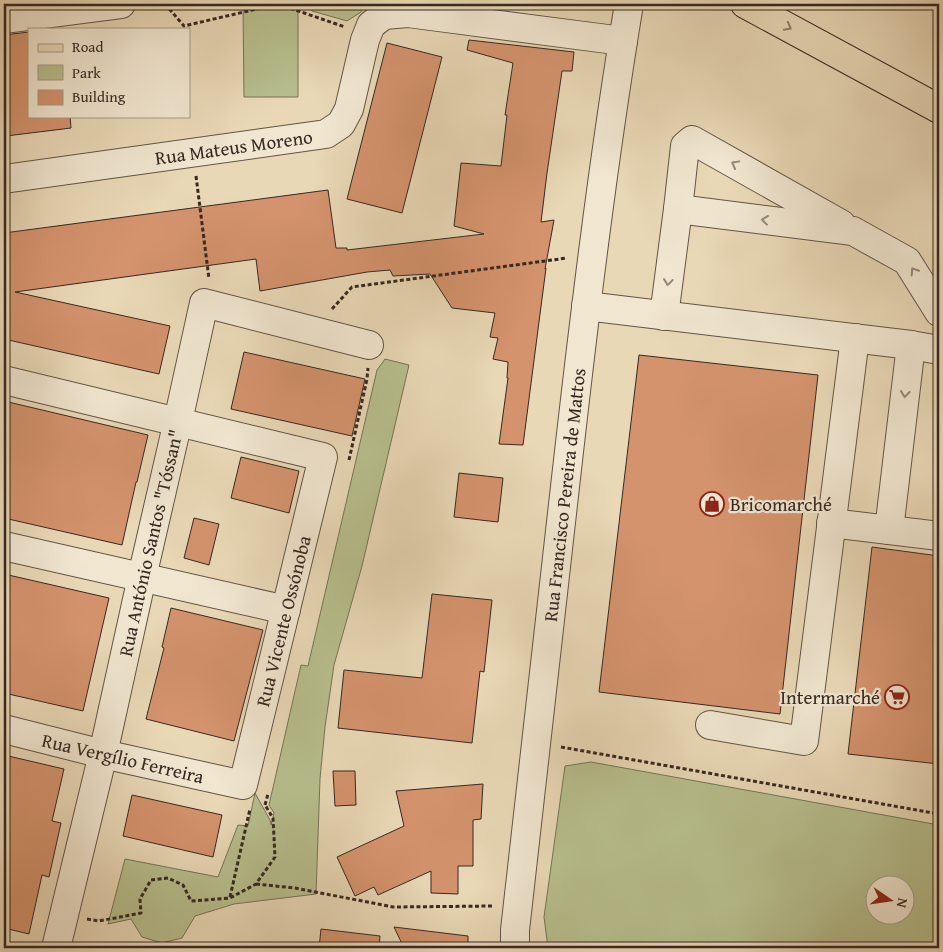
<svg xmlns="http://www.w3.org/2000/svg" width="943" height="952" font-family="'Gentium Book Plus',serif">
<rect width="100%" height="100%" fill="#e9d8b6"/>
<filter id="stains"><feTurbulence type="fractalNoise" baseFrequency=".004" numOctaves="4"/><feColorMatrix values="0 0 0 0 .2 0 0 0 0 .09 0 0 0 0 .02 0 0 0 .5 -.17"/></filter>
<radialGradient id="worn" r=".72"><stop offset=".6" stop-color="#630" stop-opacity="0"/><stop offset="1" stop-color="#630" stop-opacity=".3"/></radialGradient>
<g fill="#b7be8d" stroke="#767358" fill-rule="evenodd">
<polygon points="243,4 298,4 298,97 244,97"/>
<polygon points="312,4 365,4 361,12 347,21 312,11"/>
<polygon points="385,359 409,365 362,566 334,665 325,727 320,779 316,894 234,904 195,916 182,938 162,943 142,937 131,919 108,924 125,859 218,877 238,825 248,826 255,793 270,820 271,825 274,813 269,805 301,665 308,666 377,370"/>
<path d="M591 762 939 825V948H548L544 917 565 766ZM906 884V914H876V884Z"/>
</g>
<g fill="#d4936d" stroke="#362822">
<polygon points="29,32 29,116 70,116 71,128 6,136 4,116 4,35"/>
<polygon points="469,40 574,52 572,71 562,71 547,173 541,222 554,220 545,269 546,268 523,445 499,444 508,378 507,378 508,362 493,359 498,338 490,337 495,313 452,308 430,274 393,276 390,270 367,272 260,291 256,259 15,292 170,326 159,374 4,339 4,233 328,190 336,248 347,248 347,250 484,234 454,226 461,163 501,166 507,115 505,115 513,63 467,50"/>
<polygon points="387,43 442,57 402,213 347,199"/>
<polygon points="244,352 365,379 352,436 231,409"/>
<polygon points="639,355 818,375 780,714 599,692"/>
<polygon points="4,401 148,435 137,482 136,482 122,545 4,518"/>
<polygon points="241,457 299,471 289,513 231,498"/>
<polygon points="459,473 503,478 498,522 454,517"/>
<polygon points="194,518 219,524 209,565 184,558"/>
<polygon points="872,547 939,556 939,764 848,754"/>
<polygon points="4,574 109,598 83,711 4,693"/>
<polygon points="432,594 492,600 484,672 480,671 472,743 338,728 344,670 422,678"/>
<polygon points="171,608 263,630 234,741 146,719 164,648 162,647"/>
<polygon points="4,755 64,769 52,821 61,823 49,877 42,875 29,934 4,928"/>
<polygon points="333,771 355,771 356,805 335,806"/>
<polygon points="483,784 481,819 473,820 473,866 458,866 458,894 431,893 431,871 378,895 374,887 355,896 337,857 404,826 396,791"/>
<polygon points="132,795 222,815 213,857 123,836"/>
<polygon points="394,927 468,936 468,948 404,948"/>
<polygon points="321,929 380,936 379,948 319,948"/>
</g>
<g fill="none" stroke-linecap="round" stroke-linejoin="round">
<defs>
<g id="minor">
<polyline points="4,19 121,4"/>
<path id="s1" d="M4 179 326 134 341 124 349 109 365 40 371 25 384 15 408 13 623 41"/>
<polyline points="678,209 685,146 692,140 841,224"/>
<polyline points="586,306 911,345 939,350"/>
<polyline points="664,316 678,209 853,231 907,261 939,312"/>
<polyline points="4,380 323,457 243,785 103,754 4,729"/>
<polyline points="831,523 939,536"/>
<polyline points="889,530 911,345"/>
<polyline points="4,546 286,610"/>
<polyline points="710,725 804,741 855,338"/>
<path id="s2" d="M56 948 103 754 142 577 178 421 204 303 369 345"/>
<path id="s3" d="M515 948V930C532 779 549 629 566 478 584 319 603 161 629 4"/>
</g>
<polyline id="major" points="745,4 939,109"/>
</defs>
<use href="#minor" stroke="#635447" stroke-width="30"/>
<use href="#major" stroke="#362822" stroke-width="30"/>
<g stroke="#362822" stroke-width="3" stroke-dasharray="4 2.5" stroke-linecap="butt">
<polyline points="165,4 184,26 278,4"/>
<polyline points="278,4 345,27"/>
<polyline points="196,176 209,279"/>
<polyline points="332,309 352,287 567,258"/>
<polyline points="349,460 367,379 368,368"/>
<polyline points="561,747 939,814"/>
<polyline points="265,805 268,794"/>
<polyline points="256,884 295,888 393,907 493,906"/>
<polyline points="230,897 250,809"/>
<polyline points="87,919 99,921 141,913 140,899 151,880 168,878 183,885 191,901 230,898 256,884 275,857 273,818 265,805"/>
</g>
<use href="#minor" stroke="#f1e6d0" stroke-width="28"/>
<use href="#major" stroke="#e9d8b6" stroke-width="28"/>
</g>
<defs><path id="oneway-chevron" d="M-2-3.5L2.5 0L-2 3.5" fill="none" stroke-width="1.6" stroke-linecap="round" stroke-linejoin="round" transform="scale(1.25)"/></defs>
<use stroke="#90806c" href="#oneway-chevron" transform="translate(788 27) rotate(28)"/>
<g stroke="#948779">
<use href="#oneway-chevron" transform="translate(735 164) rotate(-151)"/>
<use href="#oneway-chevron" transform="translate(765 220) rotate(-173)"/>
<use href="#oneway-chevron" transform="translate(914 271) rotate(-122)"/>
<use href="#oneway-chevron" transform="translate(668 282) rotate(97)"/>
<use href="#oneway-chevron" transform="translate(905 394) rotate(97)"/>
</g>
<defs>
<symbol id="shop-ring" viewBox="-11 -11 22 22"><circle r="9.5" fill="#f1e6d0" stroke="#8f2418" stroke-width="1.5"/><path d="M-5-2.5h2.3a2.7 3.5 0 0 1 5.4 0H5L5.5 6h-11ZM-1.5-2.5h3a1.5 2.3 0 0 0-3 0Z" fill="#8f2418"/></symbol>
<symbol id="supermarket-ring" viewBox="-11 -11 22 22"><circle r="9.5" fill="#f1e6d0" stroke="#8f2418" stroke-width="1.5"/><path d="M-6-5.5h2.5l.6 2H6L4.5 2H-2.5L-4.4-4H-6ZM-1.5 3.2a1.3 1.3 0 1 0 .1 0ZM3 3.2a1.3 1.3 0 1 0 .1 0Z" fill="#8f2418"/></symbol>
</defs>
<g fill-rule="evenodd">
<use href="#shop-ring" x="698" y="490" width="28" height="28"/>
<use href="#supermarket-ring" x="883" y="683" width="28" height="28"/>
</g>
<g text-anchor="middle" stroke-width="4.5" stroke-linejoin="round" paint-order="stroke">
<g font-size="19" fill="#362822" stroke="#f1e6d0">
<text dy="7" stroke="none"><textPath href="#s1" startOffset="232">Rua Mateus Moreno</textPath></text>
<text dy="7" stroke="none"><textPath href="#s3" startOffset="456">Rua Francisco Pereira de Mattos</textPath></text>
<text dy="7" stroke="none"><textPath href="#s2" startOffset="416">Rua António Santos "Tóssan"</textPath></text>
<text transform="translate(283 621) rotate(-76)" y="7">Rua Vicente Ossónoba</text>
<text transform="translate(123 758) rotate(13)" y="7">Rua Vergílio Ferreira</text>
</g>
<g font-size="19" fill="#362822" stroke="#f1e6d0" text-anchor="start">
<text x="730" y="511">Bricomarché</text>
<text x="880" y="704" text-anchor="end">Intermarché</text>
</g>
</g>
<rect width="943" height="952" fill="none" stroke="#e9d8b6" stroke-width="20"/>
<rect x="5" y="5" width="933" height="942" fill="none" stroke="#362822" stroke-width="2.5"/>
<rect x="10" y="10" width="923" height="932" fill="none" stroke="#362822"/>
<rect x="28" y="28" width="162" height="90" fill="#f1e6d0" stroke="#a69a8a"/>
<rect x="38" y="44" width="25" height="8" fill="#e9d8b6" stroke="#a69a8a"/>
<text x="72" y="52" font-size="15" fill="#362822">Road</text>
<rect x="38" y="65" width="25" height="15" fill="#b7be8d" stroke="#a69a8a"/>
<text x="72" y="78" font-size="15" fill="#362822">Park</text>
<rect x="38" y="90" width="25" height="15" fill="#d4936d" stroke="#a69a8a"/>
<text x="72" y="102" font-size="15" fill="#362822">Building</text>
<g transform="translate(890 900) rotate(103)"><circle r="24" fill="#f1e6d0" stroke="#a69a8a"/>
<path d="M0-4L9 19L0 12L-9 19Z" fill="#8f2418"/>
<text y="-8" font-size="14" font-weight="bold" text-anchor="middle" fill="#362822">N</text>
</g>
<rect width="100%" height="100%" filter="url(#stains)"/>
<rect width="100%" height="100%" fill="url(#worn)"/>
</svg>
